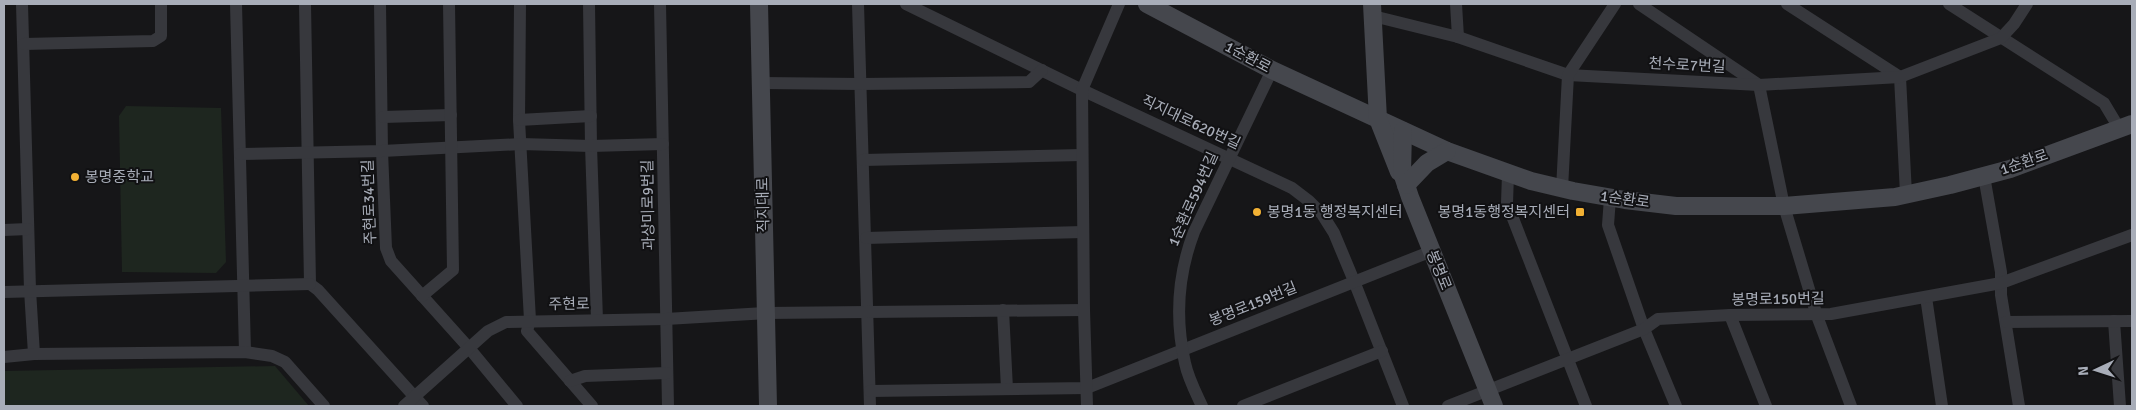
<svg xmlns="http://www.w3.org/2000/svg" width="2136" height="410" font-family="Signika,'Noto Sans KR',sans-serif">
<rect width="100%" height="100%" fill="#161618"/>
<g fill="#1e261f">
<polygon points="126,106 221,108 226,262 216,273 122,272 119,116"/>
<polygon points="275,366 309,406 4,406 4,371"/>
</g>
<g fill="none" stroke-linecap="round" stroke-linejoin="round">
<g stroke="#37383d" stroke-width="12">
<polyline points="22,4 30,290 34,354"/>
<polyline points="236,4 245,352"/>
<polyline points="305,4 310,284"/>
<polyline points="380,4 382,151 386,248 391,261 469,348 517,406"/>
<polyline points="520,4 519,120 530,320 527,331 592,406"/>
<polyline points="589,4 591,146 597,320"/>
<polyline points="660,4 668,406"/>
<polyline points="858,4 870,406"/>
<polyline points="906,4 1082,90 1292,188 1309,201 1322,214 1334,233 1354,281 1403,406"/>
<polyline points="1456,4 1458,37"/>
<polyline points="1639,4 1759,85 1784,206 1817,316 1851,406"/>
<polyline points="1787,4 1900,77 1906,194"/>
<polyline points="1949,4 2104,103 2119,128"/>
<polyline points="1373,16 1458,37 1568,75 1759,85 1900,77 2001,38 2014,24 2027,4"/>
<polyline points="24,44 153,41 161,36 161,4"/>
<polyline points="761,83 861,84 1029,82 1042,70"/>
<polyline points="383,117 451,115"/>
<polyline points="519,120 591,116"/>
<polyline points="240,154 382,151 521,144 591,146 663,144"/>
<polyline points="863,160 1082,155"/>
<polyline points="1508,174 1507,203 1586,406"/>
<polyline points="1984,176 2001,272 2001,295 2019,406"/>
<polyline points="1562,189 1568,75 1615,4"/>
<polyline points="1610,198 1608,225 1644,329 1676,406"/>
<polyline points="4,230 28,229"/>
<polyline points="866,238 1083,232"/>
<polyline points="310,284 318,290 423,406"/>
<polyline points="4,292 310,284"/>
<polyline points="422,296 453,270 449,4"/>
<polyline points="1926,297 1942,406"/>
<polyline points="1003,310 1007,389"/>
<polyline points="1730,315 1766,406"/>
<polyline points="2114,321 2120,406"/>
<polyline points="2006,322 2132,321"/>
<polyline points="4,357 34,354 245,352 272,356 285,362 324,406"/>
<polyline points="570,381 585,376 667,373"/>
<polyline points="870,391 1087,388 1432,251"/>
<polyline points="404,406 488,331 506,322 666,319 766,313 1084,310"/>
<polyline points="1087,406 1084,310 1082,90 1119,4"/>
<path d="M1202 406C1196 393 1188 378 1185 363 1175 319 1178 274 1194 232L1272 70"/>
<polyline points="1243,406 1382,351"/>
<polyline points="1448,406 1644,329 1658,319 1730,315 1831,314 2001,283 2132,235"/>
</g>
<g stroke="#45474d" stroke-width="18">
<polyline points="759,4 768,406"/>
<polyline points="1147,4 1272,70 1447,151 1531,181 1573,191 1625,200 1676,206 1784,206 1895,197 1950,185 2010,169 2132,124"/>
<polyline points="1372,4 1378,119 1399,172"/>
<polyline points="1403,131 1402,173 1410,197 1494,406"/>
<polyline points="1406,185 1427,163 1447,151"/>
</g>
</g>
<g fill="#f2b134" stroke="#111113" stroke-width="2">
<circle cx="75" cy="177" r="5"/>
<circle cx="1257" cy="212" r="5"/>
<rect x="1575" y="207" width="10" height="10" rx="2.5"/>
</g>
<g text-anchor="middle" stroke-width="4" stroke-linejoin="round" paint-order="stroke">
<g font-size="15" fill="#a8adb8" stroke="#111113">
<text transform="translate(1248 57) rotate(28)" y="5">1순환로</text>
<text transform="translate(1687 65) rotate(3)" y="5">천수로7번길</text>
<text transform="translate(1191 122) rotate(25)" y="5">직지대로620번길</text>
<text transform="translate(2024 162) rotate(-19)" y="5">1순환로</text>
<text transform="translate(1193 199) rotate(-66)" y="5">1순환로594번길</text>
<text transform="translate(1625 199) rotate(8)" y="5">1순환로</text>
<text transform="translate(369 202) rotate(-92)" y="5">주현로34번길</text>
<text transform="translate(648 205) rotate(-91)" y="5">과상미로9번길</text>
<text transform="translate(763 205) rotate(-91)" y="5">직지대로</text>
<text transform="translate(1439 270) rotate(68)" y="5">봉명로</text>
<text transform="translate(1778 299) rotate(-1)" y="5">봉명로150번길</text>
<text transform="translate(569 304) rotate(-1)" y="5">주현로</text>
<text transform="translate(1253 304) rotate(-22)" y="5">봉명로159번길</text>
</g>
<g font-size="15" fill="#a8adb8" stroke="#111113" text-anchor="start">
<text x="85" y="182">봉명중학교</text>
<text x="1267" y="217">봉명1동 행정복지센터</text>
<text x="1570" y="217" text-anchor="end">봉명1동행정복지센터</text>
</g>
</g>
<rect width="2136" height="410" fill="none" stroke="#a8adb8" stroke-width="10"/>
<g transform="translate(2096 370) rotate(266)" stroke="#111113" stroke-width="4" paint-order="stroke">
<path d="M0-4L9 19L0 12L-9 19Z" fill="#a8adb8"/>
<text y="-8" font-size="14" font-weight="bold" text-anchor="middle" fill="#a8adb8">N</text>
</g>
</svg>
